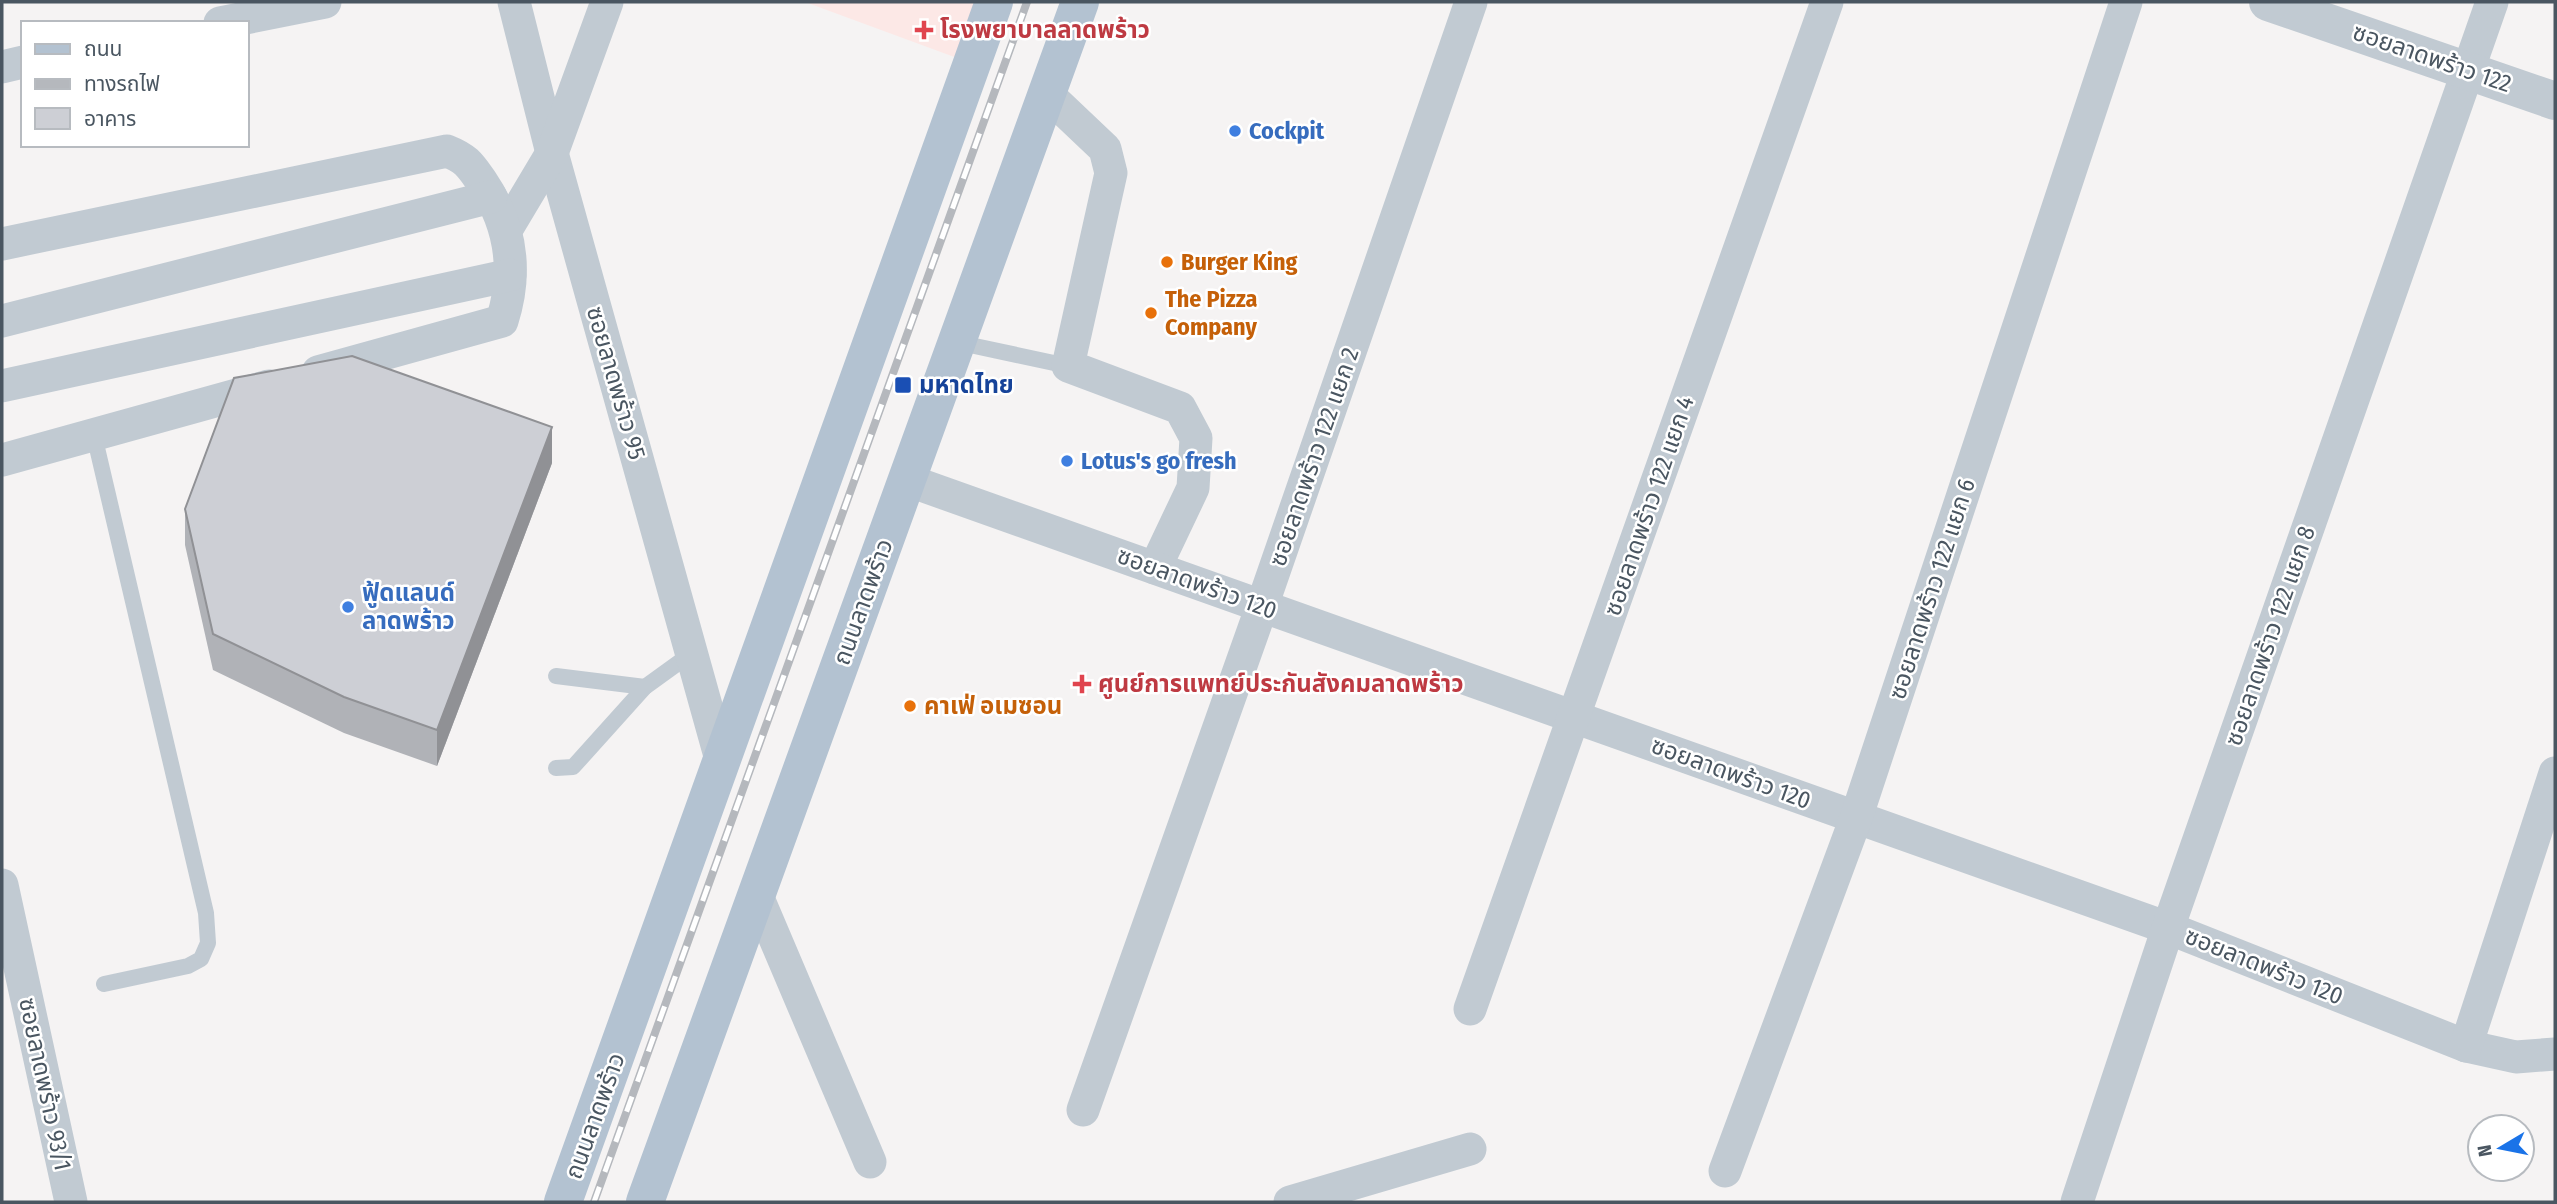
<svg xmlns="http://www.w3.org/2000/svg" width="2557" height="1204" font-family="'Fira Sans Condensed','Noto Sans Thai',sans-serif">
<rect width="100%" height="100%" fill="#f5f3f3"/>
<polygon fill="#fce8e6" points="805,2 978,2 957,58"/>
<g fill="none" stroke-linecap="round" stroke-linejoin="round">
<g stroke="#c1cad2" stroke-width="16">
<polyline points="956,342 1068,366"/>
<polyline points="94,435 206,913 208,943 201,959 188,966 104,984"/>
<polyline points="556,676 645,687"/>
<polyline points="556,768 573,767 645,687 692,653"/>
</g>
<g stroke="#c1cad2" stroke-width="33">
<polyline points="514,2 552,153 722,763"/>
<polyline points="220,23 325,2"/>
<polyline points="2,67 23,62"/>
<polyline points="1047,94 1105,149 1111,173 1068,366 1180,408 1196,438 1193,488 1155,568"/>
<polyline points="506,230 552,153 607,2"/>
<path d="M2 244 447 151C467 159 470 165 482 182 511 225 518 271 502 321L318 372"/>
<polyline points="2,321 491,197"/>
<polyline points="2,386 510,275"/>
<polyline points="2,460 269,386"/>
<polyline points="907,480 2168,928 2466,1046 2516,1057 2555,1054"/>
<polyline points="2,885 71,1202"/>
<polyline points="757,896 870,1162"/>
<polyline points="1470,1009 1827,2"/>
<polyline points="2466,1046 2555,773"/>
<polyline points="1083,1110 1262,606 1471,2"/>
<polyline points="1725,1171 1856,818 2126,2"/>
<polyline points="1290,1202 1470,1149"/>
<polyline points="2077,1202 2168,928 2492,2"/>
</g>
<polyline stroke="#c1cad2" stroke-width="38" points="2268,2 2555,101"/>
<g stroke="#b3c2d1" stroke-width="38">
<polyline points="563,1202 994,2"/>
<polyline points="645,1202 1080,2"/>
</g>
<defs>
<polyline id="rail" points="594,1202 1027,2"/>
</defs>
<use href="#rail" stroke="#b5b8bd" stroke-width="8"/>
<use href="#rail" stroke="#fff" stroke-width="5" stroke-dasharray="16" stroke-linecap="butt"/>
</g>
<polygon fill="#b0b2b7" points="552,463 437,766 344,733 213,670 185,545 185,509"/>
<polygon fill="#909195" points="552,427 552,463 437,766 437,730"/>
<polygon fill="#cdcfd5" stroke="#909195" stroke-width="2" points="352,356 552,427 437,730 344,697 213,634 185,509 234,378"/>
<g fill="#e0444e" stroke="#fff" stroke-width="2.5">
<path d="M920.5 19.5h7v7h7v7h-7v7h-7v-7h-7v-7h7z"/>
<path d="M1078.5 673.5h7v7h7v7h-7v7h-7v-7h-7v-7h7z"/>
</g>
<g fill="#3f7fe0" stroke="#fff" stroke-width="2.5">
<circle cx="1235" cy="131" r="7"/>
<circle cx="1067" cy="461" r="7"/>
<circle cx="348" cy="607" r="7"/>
</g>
<g fill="#e8710a" stroke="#fff" stroke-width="2.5">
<circle cx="1167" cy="262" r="7"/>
<circle cx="1151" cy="313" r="7"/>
<circle cx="910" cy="706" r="7"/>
</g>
<rect fill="#1a4fb4" stroke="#fff" stroke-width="2.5" x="894" y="376" width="18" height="18" rx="3.5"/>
<g text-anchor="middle" stroke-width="5" stroke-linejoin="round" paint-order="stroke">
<g font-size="24" font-weight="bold" fill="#be3a42" stroke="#fff" text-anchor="start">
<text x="940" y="38">โรงพยาบาลลาดพร้าว</text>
<text x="1098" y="692">ศูนย์การแพทย์ประกันสังคมลาดพร้าว</text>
</g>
<g font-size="24" fill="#4a5661" stroke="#fff">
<text transform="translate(2432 58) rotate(19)" y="8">ซอยลาดพร้าว 122</text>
<text transform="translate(616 383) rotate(74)" y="8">ซอยลาดพร้าว 95</text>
<text transform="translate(1314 457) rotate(-71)" y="8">ซอยลาดพร้าว 122 แยก 2</text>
<text transform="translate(1649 506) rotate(-71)" y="8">ซอยลาดพร้าว 122 แยก 4</text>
<text transform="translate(1197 583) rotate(20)" y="8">ซอยลาดพร้าว 120</text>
<text transform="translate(1932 589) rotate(-72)" y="8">ซอยลาดพร้าว 122 แยก 6</text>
<text transform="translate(863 602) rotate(-70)" y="8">ถนนลาดพร้าว</text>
<text transform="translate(2270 636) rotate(-71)" y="8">ซอยลาดพร้าว 122 แยก 8</text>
<text transform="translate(1731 773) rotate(20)" y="8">ซอยลาดพร้าว 120</text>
<text transform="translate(2264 966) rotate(22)" y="8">ซอยลาดพร้าว 120</text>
<text transform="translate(45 1084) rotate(78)" y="8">ซอยลาดพร้าว 93/1</text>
<text transform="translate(595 1116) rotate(-70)" y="8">ถนนลาดพร้าว</text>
</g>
<g font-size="24" font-weight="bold" fill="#366cbe" stroke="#fff" text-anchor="start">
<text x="1249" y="139">Cockpit</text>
<text x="1081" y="469">Lotus's go fresh</text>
<text x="362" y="601">ฟู้ดแลนด์<tspan x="362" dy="28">ลาดพร้าว</tspan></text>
</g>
<g font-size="24" font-weight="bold" fill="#c56008" stroke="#fff" text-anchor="start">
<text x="1181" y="270">Burger King</text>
<text x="1165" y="307">The Pizza<tspan x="1165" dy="28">Company</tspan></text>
<text x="924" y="714">คาเฟ่ อเมซอน</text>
</g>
<g font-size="24" font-weight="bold" fill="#164399" stroke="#fff" text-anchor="start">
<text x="919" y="393">มหาดไทย</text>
</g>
</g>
<rect width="2557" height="1204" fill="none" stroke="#4a5661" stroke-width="7"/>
<rect x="21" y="21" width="228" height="126" fill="#ffffff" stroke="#b7bbc0" stroke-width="2"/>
<rect x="35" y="44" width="35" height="10" fill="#b3c2d1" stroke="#b7bbc0" stroke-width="2"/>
<text x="84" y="56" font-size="21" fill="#4a5661">ถนน</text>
<rect x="35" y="79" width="35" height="10" fill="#b5b8bd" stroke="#b7bbc0" stroke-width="2"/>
<text x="84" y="91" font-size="21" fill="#4a5661">ทางรถไฟ</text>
<rect x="35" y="108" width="35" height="21" fill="#cdcfd5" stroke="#b7bbc0" stroke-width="2"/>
<text x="84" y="126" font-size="21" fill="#4a5661">อาคาร</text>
<g transform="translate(2501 1148) rotate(260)"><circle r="33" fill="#ffffff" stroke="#b7bbc0" stroke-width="2"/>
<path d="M0-5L12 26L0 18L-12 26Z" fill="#1a73e8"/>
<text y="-10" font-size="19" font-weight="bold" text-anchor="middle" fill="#4a5661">N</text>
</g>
</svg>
